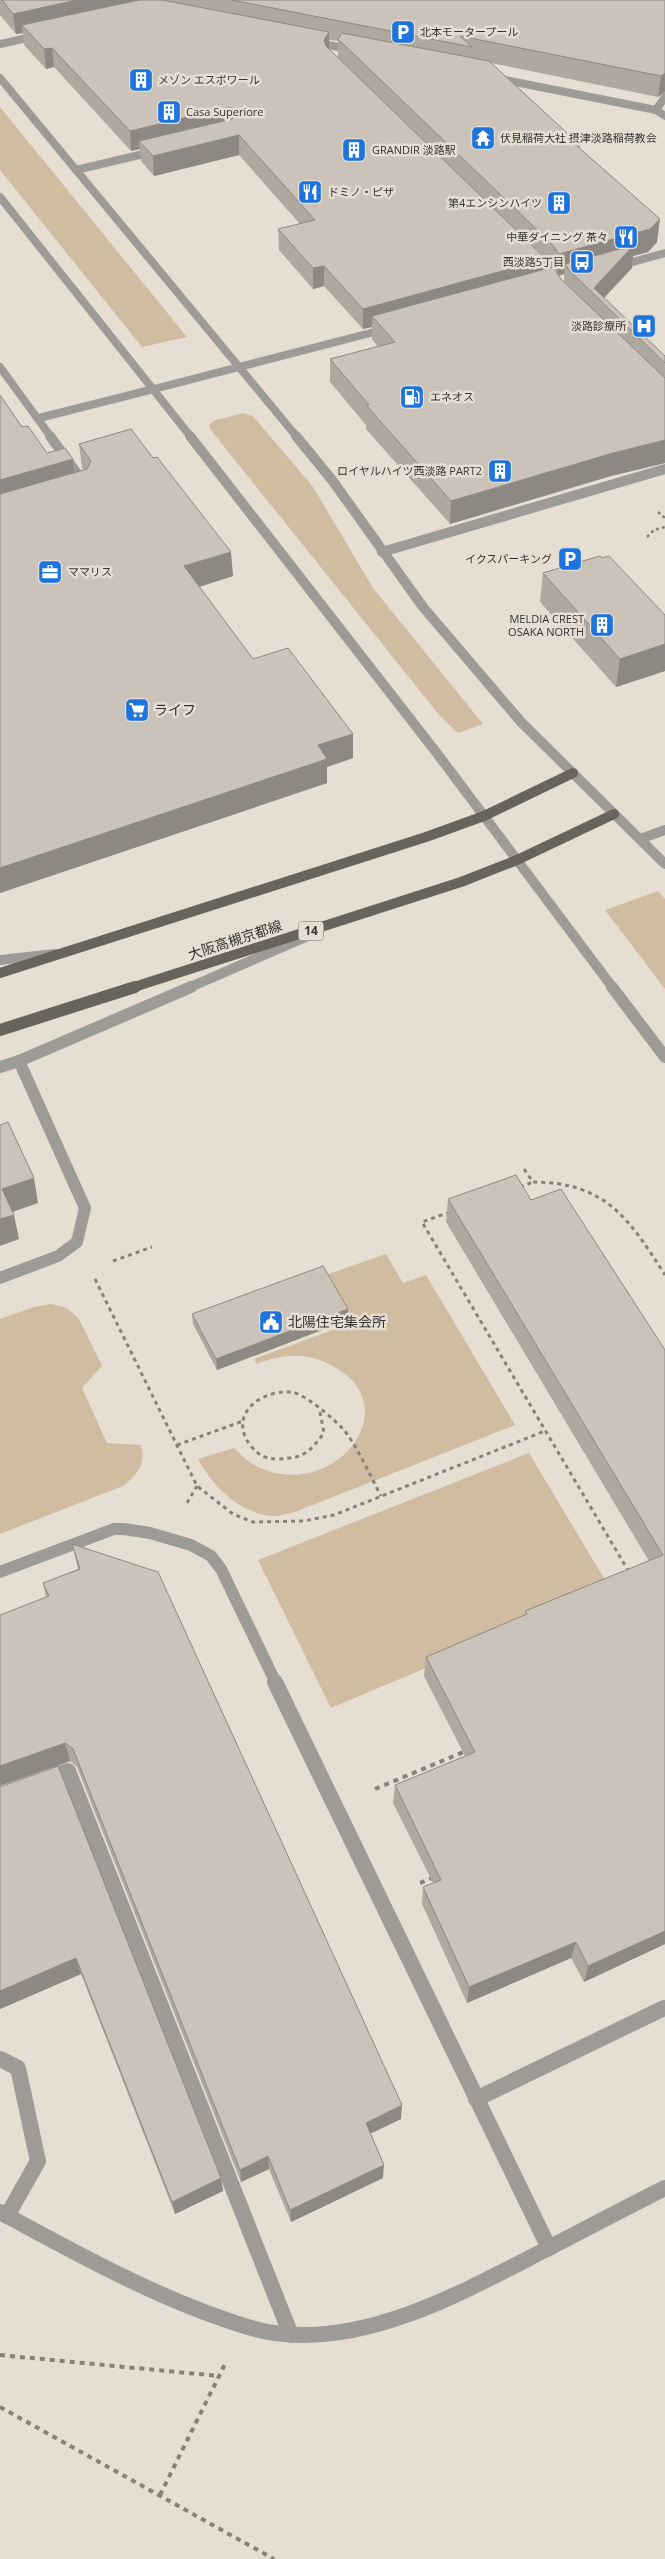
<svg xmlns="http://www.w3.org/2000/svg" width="665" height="2559" font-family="'Open Sans','Noto Sans JP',sans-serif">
<rect width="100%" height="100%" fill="#e6ded3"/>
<g fill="#d0bda1">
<polygon points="0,107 187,337 142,347 0,170"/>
<polygon points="243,413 253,416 313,487 373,588 483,724 458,733 440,716 210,429 209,425 213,421"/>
<polygon points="658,891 665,899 665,989 605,910"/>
<path d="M386 1254 403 1283 426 1275 515 1425 295 1512C289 1513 281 1516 275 1516 241 1515 213 1487 198 1459L234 1448C240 1453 245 1459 251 1463 328 1509 414 1408 331 1365 306 1352 283 1354 257 1364L254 1359 354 1322 328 1274Z"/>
<path d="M51 1304 67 1308 79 1319 102 1366 82 1388 107 1443 141 1445C146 1464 138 1474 123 1486L0 1534V1319L34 1307Z"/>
<polygon points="529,1453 611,1590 331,1708 258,1560"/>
</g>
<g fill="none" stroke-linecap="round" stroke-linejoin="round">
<g stroke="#87817a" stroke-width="2.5" stroke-dasharray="3 3" stroke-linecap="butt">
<polyline points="658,512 665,518"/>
<polyline points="647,537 654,530 665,527"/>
</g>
<g stroke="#87817a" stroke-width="3" stroke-dasharray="4 4" stroke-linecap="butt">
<path d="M524 1169 533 1182C606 1182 630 1220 665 1275"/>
<polyline points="520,1187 533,1182"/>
<polyline points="450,1212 422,1222 629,1572"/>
<polyline points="113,1261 152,1247"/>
<polyline points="95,1279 197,1486 233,1514 253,1522 304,1521 334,1515 545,1431"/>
<path d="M320 1412 324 1433C308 1454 304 1458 277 1459 266 1459 258 1455 251 1446 227 1416 259 1390 291 1392 304 1393 334 1419 343 1429 355 1442 372 1479 381 1496"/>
<polyline points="177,1445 243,1421"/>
<polyline points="187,1503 197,1486"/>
</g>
<g stroke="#87817a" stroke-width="4" stroke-dasharray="5 5" stroke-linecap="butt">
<polyline points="375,1789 466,1751"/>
<polyline points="420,1883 432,1878"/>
<polyline points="0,2355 219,2376"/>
<polyline points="0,2407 274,2559"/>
<polyline points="160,2495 225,2364"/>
</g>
<g stroke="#9e9b96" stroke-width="8">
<polyline points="0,367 51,437"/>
<polyline points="39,418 154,389"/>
</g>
<polyline stroke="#9e9b96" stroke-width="10" points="50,436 86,486"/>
<g stroke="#9e9b96" stroke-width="12">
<polyline points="0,1278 58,1256 77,1242 85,1208 19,1061"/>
<polyline points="0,1572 114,1529 124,1529 150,1533 191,1545 211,1556 221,1569 276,1683"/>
</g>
<g stroke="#9e9b96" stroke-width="16">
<polyline points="275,1682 549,2248"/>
<polyline points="47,1779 68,1771 291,2335"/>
<polyline points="0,2059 18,2068 38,2161 7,2216"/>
<polyline points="476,2099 664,2008"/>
</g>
<g stroke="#9e9b96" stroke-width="8">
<polyline points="0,44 40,35"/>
<polyline points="656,110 665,97"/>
<polyline points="76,170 156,151"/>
</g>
<g stroke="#9e9b96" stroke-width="10">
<polyline points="382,552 665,469"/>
<polyline points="640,839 665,830"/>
<polyline points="0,960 55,954"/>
<polyline points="188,988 315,933"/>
</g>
<polyline stroke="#9e9b96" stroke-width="12" points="0,1067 19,1061 191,987"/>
<path stroke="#9e9b96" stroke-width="16" d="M0 2212C67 2248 133 2285 204 2312 230 2321 256 2332 284 2334 372 2343 465 2291 541 2252 582 2231 623 2209 665 2188"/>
<g stroke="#9e9b96" stroke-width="8">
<polyline points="313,42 353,50"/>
<polyline points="0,78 297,437"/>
<polyline points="495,78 656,110 665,116"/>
<polyline points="0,197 191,437"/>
<polyline points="618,266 665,253"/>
<polyline points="154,389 386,329"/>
</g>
<g stroke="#9e9b96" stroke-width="10">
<polyline points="190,436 436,752 613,988"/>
<polyline points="296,436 332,480 423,607 521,722 665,864"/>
</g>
<polyline stroke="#9e9b96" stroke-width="12" points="612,987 665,1057"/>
<g stroke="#68635b" stroke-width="10">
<polyline points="0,973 426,837 484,816 573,773"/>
<polyline points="131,988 461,882 517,860 614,814"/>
</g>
<polyline stroke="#68635b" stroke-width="12" points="0,1030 135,987"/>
</g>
<g fill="#afa89f" fill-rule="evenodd">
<path d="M0 0H665V92L658 97 491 63 580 145V149L657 242 648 252 633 256 632 268 604 298 665 356V463L611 476 450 524 366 429V425L330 382V359L378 347 372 339V327L363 329 324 286 313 289 279 250 278 229 300 224 239 155 154 176 141 161 140 149 131 151 54 67 46 69 24 45 23 33 16 34 0 15ZM329 40 338 41V57L329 49ZM546 263 551 268 545 269ZM564 274V282L559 276Z"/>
<polygon points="0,395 22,427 47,453 73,459 75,472 83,470 82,468 79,444 233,576 199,587 253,659 353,734 353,758 327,767 327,783 0,893"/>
<polygon points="602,558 665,615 665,671 616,687 540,602 543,573"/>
<polygon points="448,1199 531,1200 665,1350 665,1944 584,1982 571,1958 467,2003 422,1904 423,1887 433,1883 393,1803 395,1785 465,1756 424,1676 426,1657 525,1615 525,1611 649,1561 446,1222"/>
<polygon points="192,1314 348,1320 217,1370 193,1324"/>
<polygon points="72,1544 401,2119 370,2134 383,2178 291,2222 269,2169 241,2182 77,1767 70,1761 58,1766 221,2178 223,2191 175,2214 81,1974 0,2009 0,1787 52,1768 46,1597 43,1583 78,1569"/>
</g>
<g fill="#8e8882">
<polygon points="77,0 153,0 22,25 23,33 16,34 13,14"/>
<polygon points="329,32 329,52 324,60 324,40"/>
<polygon points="52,48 54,67 46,69 44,49"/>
<polygon points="665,73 665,92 658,97 661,76"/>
<polygon points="229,107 230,127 139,141 140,149 131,151 130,131"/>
<polygon points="239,135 239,155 154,176 153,156"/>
<polygon points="660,219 657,242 648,252 633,256 632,268 601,301 565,264 564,274 557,276 559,254"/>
<polygon points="546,259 544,280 372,316 372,327 363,329 363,309"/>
<polygon points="324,266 324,286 313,289 313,268"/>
<polygon points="665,440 665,463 611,476 450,524 451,501 613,453"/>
<polygon points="73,459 76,483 0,506 0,480"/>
<polygon points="231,552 233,576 186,591 184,566"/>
<polygon points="665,644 665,671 616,687 620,659"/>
<polygon points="353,734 353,758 327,767 327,783 0,893 0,868 318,745"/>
<polygon points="34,1178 38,1203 7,1214 2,1189"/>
<polygon points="14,1215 19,1239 0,1246 0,1219"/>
<polygon points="348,1309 348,1320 217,1370 216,1359"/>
<polygon points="65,1743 70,1761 0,1786 0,1766"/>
<polygon points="665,1931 665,1944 584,1982 588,1966"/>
<polygon points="576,1942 571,1958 467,2003 469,1987"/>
<polygon points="76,1958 81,1974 0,2009 0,1991"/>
<polygon points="402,2105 401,2119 365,2136 366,2123"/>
<polygon points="268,2156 269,2169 241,2182 240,2170"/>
<polygon points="384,2165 383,2178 291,2222 290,2210"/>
<polygon points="221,2178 223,2191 175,2214 172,2202"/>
</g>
<g fill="#cbc3b9" stroke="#8e8882">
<polygon points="2,0 77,0 13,14"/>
<polygon points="139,0 162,0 329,32 324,40 326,46 546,259 363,309 324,266 313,268 278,229 315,220 239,135 153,156 139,141 232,119 236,114 234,109 229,107 130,131 52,48 44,49 22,25"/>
<polygon points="232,0 665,0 665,73 661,76 460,36 472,47"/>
<polygon points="342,33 489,61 580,145 577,146 660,219 650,229 559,254 551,243 338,39"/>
<polygon points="634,245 594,288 665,356 665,363 570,271 565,264"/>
<polygon points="553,267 561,279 665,378 665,440 613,453 451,501 366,405 369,405 330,359 395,342 372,316"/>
<polygon points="0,395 22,427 28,426 47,453 65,448 73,459 0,480"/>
<polygon points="131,429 153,458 157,457 231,552 184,566 253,659 288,648 353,734 318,745 327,759 0,868 0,494 87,469 91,461 79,444"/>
<polygon points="600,556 602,558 609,556 665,615 665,644 620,659 543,573"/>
<polygon points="8,1122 34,1178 2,1189 14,1215 0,1219 0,1125"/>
<polygon points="516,1175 531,1200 561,1189 665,1350 665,1931 588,1966 576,1942 469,1987 423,1887 441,1880 395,1785 475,1752 426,1657 527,1614 525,1611 663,1555 448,1199"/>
<polygon points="323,1266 348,1309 216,1359 192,1314"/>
<polygon points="72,1544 158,1572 402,2105 366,2123 384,2165 290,2210 268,2156 240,2170 73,1749 65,1743 0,1766 0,1615 49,1596 43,1583 80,1569"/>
<polygon points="58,1766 221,2178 172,2202 76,1958 0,1991 0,1787"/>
</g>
<defs>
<symbol id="parking-square" viewBox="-11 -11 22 22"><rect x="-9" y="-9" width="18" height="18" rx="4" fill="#1e74de" stroke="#e6ded3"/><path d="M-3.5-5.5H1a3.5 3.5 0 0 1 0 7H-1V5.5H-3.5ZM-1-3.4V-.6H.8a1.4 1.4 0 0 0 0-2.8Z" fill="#fff"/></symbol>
<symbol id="building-square" viewBox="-11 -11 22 22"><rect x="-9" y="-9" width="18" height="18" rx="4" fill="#1e74de" stroke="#e6ded3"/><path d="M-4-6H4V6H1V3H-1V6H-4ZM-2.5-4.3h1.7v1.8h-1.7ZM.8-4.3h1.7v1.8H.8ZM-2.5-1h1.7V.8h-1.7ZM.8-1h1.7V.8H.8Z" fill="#fff"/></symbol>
<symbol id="temple-square" viewBox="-11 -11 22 22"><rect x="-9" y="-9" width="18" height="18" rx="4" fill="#1e74de" stroke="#e6ded3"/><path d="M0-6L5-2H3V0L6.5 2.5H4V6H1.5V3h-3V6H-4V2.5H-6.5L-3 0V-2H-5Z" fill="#fff"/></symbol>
<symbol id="restaurant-square" viewBox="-11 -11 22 22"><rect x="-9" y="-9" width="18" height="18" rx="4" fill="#1e74de" stroke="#e6ded3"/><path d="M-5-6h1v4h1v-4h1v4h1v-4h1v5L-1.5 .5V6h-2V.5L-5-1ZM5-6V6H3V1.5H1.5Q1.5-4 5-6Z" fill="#fff"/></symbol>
<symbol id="bus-square" viewBox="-11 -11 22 22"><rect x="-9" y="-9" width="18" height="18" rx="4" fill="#1e74de" stroke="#e6ded3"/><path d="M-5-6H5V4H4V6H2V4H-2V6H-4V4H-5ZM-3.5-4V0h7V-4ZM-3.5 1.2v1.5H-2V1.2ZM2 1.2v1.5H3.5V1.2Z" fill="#fff"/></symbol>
<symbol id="hospital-square" viewBox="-11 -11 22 22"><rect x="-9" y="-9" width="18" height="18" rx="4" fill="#1e74de" stroke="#e6ded3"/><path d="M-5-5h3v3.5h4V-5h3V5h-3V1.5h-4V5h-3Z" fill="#fff"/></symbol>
<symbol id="fuel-square" viewBox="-11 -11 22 22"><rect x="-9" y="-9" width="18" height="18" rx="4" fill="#1e74de" stroke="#e6ded3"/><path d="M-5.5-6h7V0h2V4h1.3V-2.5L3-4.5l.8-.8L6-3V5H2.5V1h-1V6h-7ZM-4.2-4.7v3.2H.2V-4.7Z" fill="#fff"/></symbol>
<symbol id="office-square" viewBox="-11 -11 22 22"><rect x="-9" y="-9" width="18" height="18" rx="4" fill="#1e74de" stroke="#e6ded3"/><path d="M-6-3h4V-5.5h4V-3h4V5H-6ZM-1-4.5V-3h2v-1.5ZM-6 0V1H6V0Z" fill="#fff"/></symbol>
<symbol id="supermarket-square" viewBox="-11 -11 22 22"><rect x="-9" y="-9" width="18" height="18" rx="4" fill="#1e74de" stroke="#e6ded3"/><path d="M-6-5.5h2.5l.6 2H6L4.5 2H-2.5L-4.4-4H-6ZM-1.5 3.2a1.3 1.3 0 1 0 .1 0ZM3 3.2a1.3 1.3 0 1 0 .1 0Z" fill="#fff"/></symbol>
<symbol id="civic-square" viewBox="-11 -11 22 22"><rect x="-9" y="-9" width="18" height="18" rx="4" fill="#1e74de" stroke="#e6ded3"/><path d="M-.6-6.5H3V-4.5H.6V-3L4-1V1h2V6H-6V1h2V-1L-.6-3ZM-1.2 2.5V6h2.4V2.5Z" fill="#fff"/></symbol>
</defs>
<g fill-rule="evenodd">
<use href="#parking-square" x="389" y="18" width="28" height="28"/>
<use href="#building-square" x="127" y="66" width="28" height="28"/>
<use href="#building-square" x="155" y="98" width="28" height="28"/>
<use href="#temple-square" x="469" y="124" width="28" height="28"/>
<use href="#building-square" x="340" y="136" width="28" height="28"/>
<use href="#restaurant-square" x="296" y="178" width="28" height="28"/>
<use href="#building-square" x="545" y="189" width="28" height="28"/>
<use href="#restaurant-square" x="612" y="223" width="28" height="28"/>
<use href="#bus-square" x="568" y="248" width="28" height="28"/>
<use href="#hospital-square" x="630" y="312" width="28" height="28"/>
<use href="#fuel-square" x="398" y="383" width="28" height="28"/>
<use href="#building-square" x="486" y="457" width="28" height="28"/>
<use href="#parking-square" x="556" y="545" width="28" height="28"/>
<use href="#office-square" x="36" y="558" width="28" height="28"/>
<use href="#building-square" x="588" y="611" width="28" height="28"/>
<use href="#supermarket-square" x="123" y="696" width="28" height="28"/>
<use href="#civic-square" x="257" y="1308" width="28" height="28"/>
</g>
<g text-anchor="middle" stroke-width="5" stroke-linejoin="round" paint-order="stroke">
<g font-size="11" fill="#36332f" stroke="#e6ded3" text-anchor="start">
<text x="420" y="36">北本モータープール</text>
<text x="158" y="84">メゾン エスポワール</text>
<text x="186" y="116">Casa Superiore</text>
<text x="500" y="142">伏見稲荷大社 摂津淡路稲荷教会</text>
<text x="372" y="154">GRANDIR 淡路駅</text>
<text x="328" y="196">ドミノ・ピザ</text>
<text x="542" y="207" text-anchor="end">第4エンシンハイツ</text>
<text x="608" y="241" text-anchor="end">中華ダイニング 茶々</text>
<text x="564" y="266" text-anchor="end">西淡路5丁目</text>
<text x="626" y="330" text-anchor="end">淡路診療所</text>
<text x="430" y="401">エネオス</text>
<text x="482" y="475" text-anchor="end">ロイヤルハイツ西淡路 PART2</text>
<text x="552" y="563" text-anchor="end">イクスパーキング</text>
<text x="68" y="576">ママリス</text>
<text x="584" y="623" text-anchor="end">MELDIA CREST<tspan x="584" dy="13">OSAKA NORTH</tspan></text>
</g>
<rect fill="#e6ded3" stroke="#6b6660" stroke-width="1" x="298.5" y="921.5" width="25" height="19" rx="4"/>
<g font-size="12" font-weight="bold" fill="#36332f">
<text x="311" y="935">14</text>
</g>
<g font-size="14" fill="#36332f" stroke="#e6ded3" text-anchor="start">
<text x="154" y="715">ライフ</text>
<text x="288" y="1327">北陽住宅集会所</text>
</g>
<g font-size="14" fill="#36332f" stroke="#e6ded3">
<text transform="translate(235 940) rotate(-18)" y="5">大阪高槻京都線</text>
</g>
</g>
</svg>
